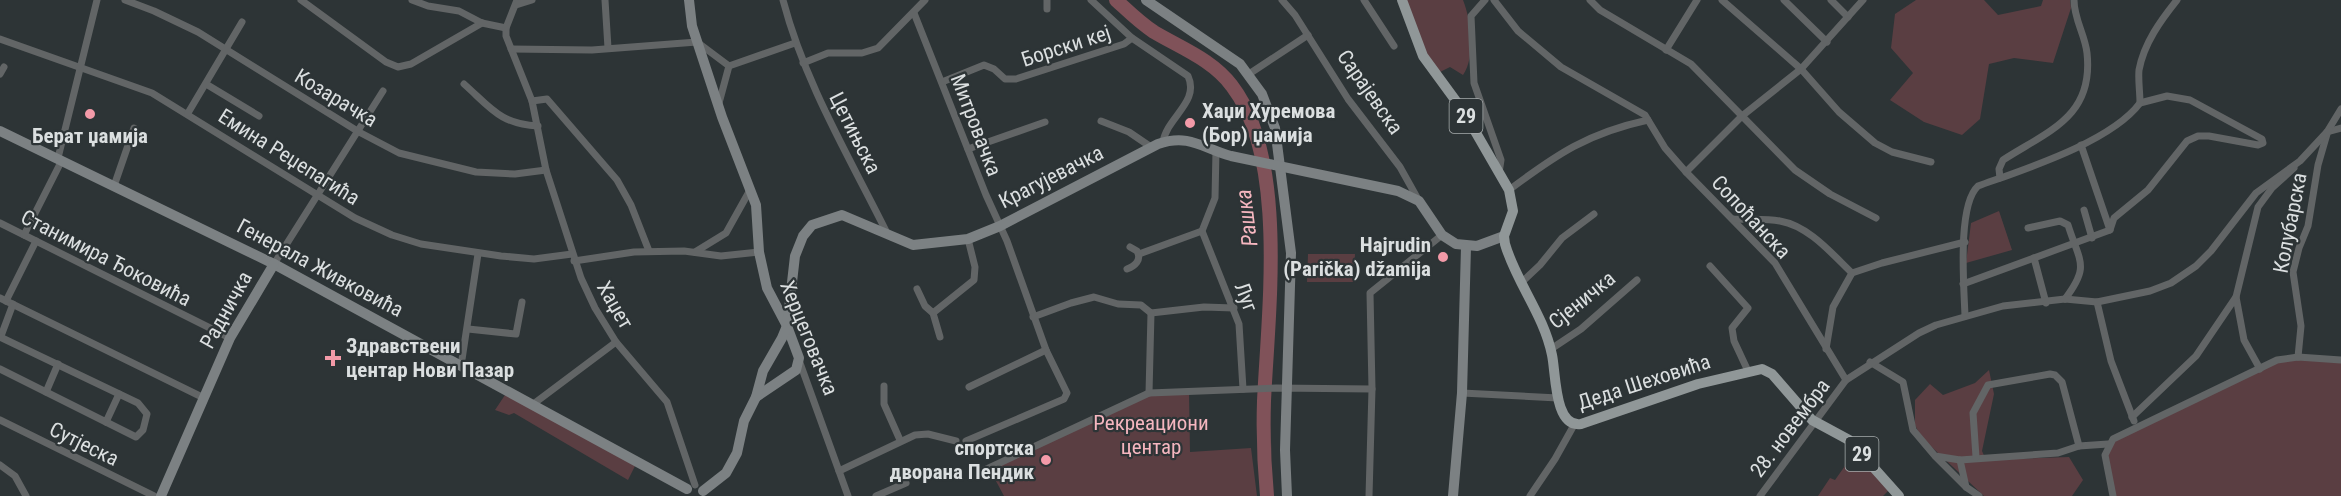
<svg xmlns="http://www.w3.org/2000/svg" width="2341" height="496" font-family="'Roboto Condensed',sans-serif">
<rect width="100%" height="100%" fill="#2d3436"/>
<g fill="#5a3e42">
<path d="M1402 0H1463C1471 20 1476 57 1463 75L1450 67 1436 74Z"/>
<polygon points="1916,0 1984,0 1998,15 2041,6 2043,0 2070,0 2071,8 2053,63 2014,58 1989,64 1980,119 1962,135 1924,122 1890,100 1913,73 1891,48 1895,14"/>
<polygon points="1999,211 2012,250 1966,263 1971,223"/>
<polygon points="1308,254 1355,254 1354,282 1307,282"/>
<polygon points="2341,358 2341,496 2113,496 2108,478 2108,444 2277,360"/>
<polygon points="1989,370 1994,394 1982,451 1986,460 2069,457 2083,480 2072,496 1984,496 1921,437 1915,425 1915,400 1930,384 1943,395 1975,383"/>
<polygon points="507,392 637,462 628,480 514,413 509,415 495,410"/>
<polygon points="1189,392 1190,452 1251,448 1257,496 1004,496 989,468 1149,393"/>
<polygon points="1857,449 1889,490 1883,496 1818,496 1830,478 1835,480"/>
</g>
<g fill="none" stroke-linecap="round" stroke-linejoin="round">
<path stroke="#805259" stroke-width="14" d="M1116 0C1128 11 1140 23 1154 32 1181 48 1213 60 1232 86 1288 159 1268 313 1264 401 1263 432 1264 464 1267 496"/>
<g stroke="#626566" stroke-width="7">
<polyline points="125,0 154,11 198,32 359,132 399,153 476,172 515,174 546,170"/>
<polyline points="301,0 386,62 398,67 411,64 482,23"/>
<polyline points="412,0 428,6 459,11 482,23 506,28"/>
<polyline points="517,0 506,28 506,36 532,101 546,170 581,278 595,308 616,342 667,402 695,485"/>
<polyline points="605,0 608,48"/>
<path d="M783 0C805 84 850 158 888 235"/>
<path d="M1091 0 1132 38 1188 76C1200 102 1167 117 1163 142"/>
<polyline points="1282,0 1295,15 1348,99 1400,167 1419,201"/>
<polyline points="1364,0 1394,46"/>
<polyline points="1485,0 1471,16 1474,83 1501,160 1499,173"/>
<polyline points="1494,0 1518,31 1561,67 1645,115 1665,148 1686,172 1775,263 1846,380"/>
<polyline points="1590,0 1600,10 1691,64 1795,170 1830,194 1876,218"/>
<polyline points="1722,0 1801,69 1839,112 1875,143 1892,152 1931,162"/>
<polyline points="1784,0 1827,42"/>
<polyline points="1831,0 1848,17"/>
<polyline points="516,5 532,0"/>
<polyline points="1047,9 1047,0"/>
<polyline points="914,13 986,195 1007,241 1046,350 1067,393 1064,399 966,441"/>
<polyline points="0,39 152,93 355,218 392,235 421,244 501,256 534,259 572,254"/>
<polyline points="511,49 592,50 697,42 729,66"/>
<polyline points="1666,50 1697,0"/>
<polyline points="803,63 828,53 862,53 878,48 925,0"/>
<polyline points="0,74 4,67"/>
<polyline points="1249,74 1308,35"/>
<polyline points="942,82 984,65 994,69 1005,79 1016,79 1124,44 1132,38"/>
<polyline points="206,84 259,116"/>
<path d="M464 84C491 108 500 124 538 126"/>
<polyline points="532,101 547,99 617,180 631,205 649,251"/>
<polyline points="719,103 729,66 795,43"/>
<polyline points="188,113 242,22"/>
<polyline points="1101,121 1129,132 1151,147"/>
<polyline points="2327,132 2341,128"/>
<polyline points="2081,145 2110,230"/>
<polyline points="968,149 1045,122"/>
<polyline points="1216,150 1215,198 1202,231 1239,324 1243,389"/>
<polyline points="58,158 97,0"/>
<polyline points="1686,172 1742,116 1801,69 1863,0"/>
<path d="M2000 178 1999 169 2003 160C2048 131 2094 117 2087 53 2085 35 2074 19 2074 0"/>
<polyline points="114,186 134,128"/>
<path d="M1509 190C1557 154 1588 133 1648 120"/>
<polyline points="2084,210 2092,238"/>
<path d="M1733 219C1748 220 1765 218 1780 221 1809 226 1832 254 1852 273"/>
<polyline points="0,223 230,338"/>
<path d="M2028 228 2060 221 2068 225C2080 263 2090 266 2065 299"/>
<polyline points="24,235 62,160"/>
<polyline points="695,252 726,233 750,190"/>
<polyline points="1139,254 1202,231"/>
<polyline points="2034,258 2046,303"/>
<polyline points="574,261 634,252 684,251 721,256 759,252"/>
<polyline points="274,264 383,91"/>
<polyline points="1710,266 1748,308 1732,328 1734,341 1748,371"/>
<path d="M1127 269C1135 266 1142 260 1137 251L1130 247"/>
<polyline points="1522,282 1540,265 1562,238 1594,214"/>
<polyline points="1963,284 2110,230 2114,218 2148,190 2187,141 2198,136 2209,136 2258,145 2263,143 2262,139 2190,100 2167,96 2140,103"/>
<polyline points="917,289 925,306 933,313 940,337"/>
<polyline points="0,298 204,398"/>
<polyline points="6,301 36,241"/>
<polyline points="2097,302 2111,361 2134,421"/>
<polyline points="933,313 974,280 975,267 968,239"/>
<path d="M1965 316C1964 287 1957 205 1978 186 2025 169 2111 142 2140 103 2140 92 2138 80 2139 70 2144 43 2161 20 2177 0"/>
<polyline points="1033,317 1071,303 1094,297 1118,304 1141,305 1151,313 1204,307 1234,308"/>
<polyline points="468,329 516,334 522,302"/>
<polyline points="1,336 13,304"/>
<polyline points="0,337 138,403 147,414 143,430 136,437 106,422"/>
<polyline points="1551,349 1581,329 1637,280"/>
<polyline points="1826,349 1833,307 1852,273 1882,263 1965,242"/>
<polyline points="2298,357 2301,326 2293,272 2299,248 2308,226 2318,165 2327,134"/>
<polyline points="1870,362 1903,382 1913,430 1935,456 1960,460 2058,453 2079,446 2108,444"/>
<polyline points="800,363 848,496"/>
<polyline points="461,366 478,254"/>
<polyline points="0,369 106,422 119,394"/>
<polyline points="2260,369 2244,340 2236,297 2258,207 2272,188 2294,168"/>
<polyline points="884,386 884,404 900,440"/>
<polyline points="969,387 1046,350"/>
<polyline points="46,392 58,364"/>
<polyline points="1149,393 1151,313"/>
<polyline points="1462,393 1558,398"/>
<polyline points="532,405 616,342"/>
<polyline points="2132,417 2196,356 2236,297"/>
<polyline points="0,420 154,496"/>
<polyline points="1936,457 1966,487"/>
<polyline points="1976,457 1973,413 1988,385 2050,374 2055,375 2062,382 2079,446"/>
<polyline points="1960,460 1966,487 1979,496"/>
<polyline points="0,465 15,476 26,496"/>
<polyline points="839,471 915,435 928,434 956,441"/>
<polyline points="978,473 1149,393 1276,388 1372,389"/>
<polyline points="876,496 906,483"/>
<polyline points="1369,496 1372,389 1370,293 1442,235"/>
<polyline points="1530,496 1555,459 1574,425"/>
<polyline points="1760,496 1846,380 1919,333 1936,325 2003,306 2065,299 2097,302 2150,291 2171,283 2196,266 2211,251 2256,193 2300,161 2327,132 2341,109"/>
<polyline points="2113,496 2105,455 2113,439 2277,360 2298,357 2341,360"/>
</g>
<g stroke="#7c8183" stroke-width="10">
<polyline points="689,0 692,26 722,117 756,205 759,252 767,288 787,326 799,358 796,370 756,397"/>
<polyline points="1146,0 1240,64 1262,94 1275,128 1291,253 1285,450 1287,496"/>
<polyline points="0,131 274,264 687,489"/>
<path d="M703 491 726 473 737 453 744 421 756 397 763 371 782 338 787 326 795 256 803 236 812 225 842 215 913 245 968 239 1000 226 1158 144C1190 133 1204 149 1231 156L1398 191 1419 201 1442 235 1456 244 1477 246 1504 236"/>
<polyline points="161,496 230,338 274,264"/>
<polyline points="1453,496 1462,393 1466,247"/>
</g>
<path stroke="#909798" stroke-width="10" d="M1402 0 1423 56 1464 112 1509 190 1513 211 1504 236 1505 244C1516 282 1544 315 1552 355 1556 373 1554 428 1581 424L1698 384 1762 369 1772 374 1812 420 1849 440 1899 496"/>
</g>
<g fill="#f39aa8" stroke="#2d3436" stroke-width="2">
<circle cx="90" cy="114" r="6"/>
<circle cx="1190" cy="123" r="6"/>
<circle cx="1443" cy="257" r="6"/>
<path d="M330 349h6v6h6v6h-6v6h-6v-6h-6v-6h6z"/>
<circle cx="1046" cy="460" r="6"/>
</g>
<g text-anchor="middle" stroke-width="4.5" stroke-linejoin="round" paint-order="stroke">
<g fill="#2d3436" stroke="#a7acad" stroke-width="1.5">
<rect x="1449.5" y="99" width="33" height="34" rx="4.5"/>
<rect x="1845.5" y="437" width="33" height="34" rx="4.5"/>
</g>
<g font-size="20" font-weight="bold" fill="#dbdfe0">
<text x="1466" y="123">29</text>
<text x="1862" y="461">29</text>
</g>
<g font-size="21" fill="#dbdfe0" stroke="#2d3436">
<text transform="translate(1066 46) rotate(-18)" y="7">Борски кеј</text>
<text transform="translate(1370 92) rotate(55)" y="7">Сарајевска</text>
<text transform="translate(336 98) rotate(31)" y="7">Козарачка</text>
<text transform="translate(976 125) rotate(69)" y="7">Митровачка</text>
<text transform="translate(855 133) rotate(63)" y="7">Цетињска</text>
<text transform="translate(289 157) rotate(32)" y="7">Емина Реџепагића</text>
<text transform="translate(1051 177) rotate(-27)" y="7">Крагујевачка</text>
<text transform="translate(1751 217) rotate(47)" y="7">Сопоћанска</text>
<text transform="translate(2290 223) rotate(-79)" y="7">Колубарска</text>
<text transform="translate(106 258) rotate(27)" y="7">Станимира Ђоковића</text>
<text transform="translate(320 268) rotate(28)" y="7">Генерала Живковића</text>
<text transform="translate(1246 297) rotate(69)" y="7">Луг</text>
<text transform="translate(1582 300) rotate(-39)" y="7">Сјеничка</text>
<text transform="translate(615 305) rotate(60)" y="7">Хаџет</text>
<text transform="translate(226 310) rotate(-61)" y="7">Радничка</text>
<text transform="translate(809 338) rotate(68)" y="7">Херцеговачка</text>
<text transform="translate(1644 382) rotate(-18)" y="7">Деда Шеховића</text>
<text transform="translate(1790 428) rotate(-53)" y="7">28. новембра</text>
<text transform="translate(84 444) rotate(26)" y="7">Сутјеска</text>
</g>
<g font-size="21" font-weight="bold" fill="#dbdfe0" stroke="#2d3436" text-anchor="start">
<text x="1202" y="118">Хаџи Хуремова<tspan x="1202" dy="24">(Бор) џамија</tspan></text>
<text x="90" y="143" text-anchor="middle">Берат џамија</text>
<text x="1431" y="252" text-anchor="end">Hajrudin<tspan x="1431" dy="24">(Parička) džamija</tspan></text>
<text x="346" y="353">Здравствени<tspan x="346" dy="24">центар Нови Пазар</tspan></text>
<text x="1034" y="455" text-anchor="end">спортска<tspan x="1034" dy="24">дворана Пендик</tspan></text>
</g>
<g font-size="21" fill="#f5b6bf" stroke="#2d3436">
<text x="1151" y="430">Рекреациони<tspan x="1151" dy="24">центар</tspan></text>
</g>
<g font-size="22" font-style="italic" fill="#f6b7c0" stroke="#2d3436">
<text transform="translate(1246 218) rotate(-97)" y="8">Рашка</text>
</g>
</g>
</svg>
